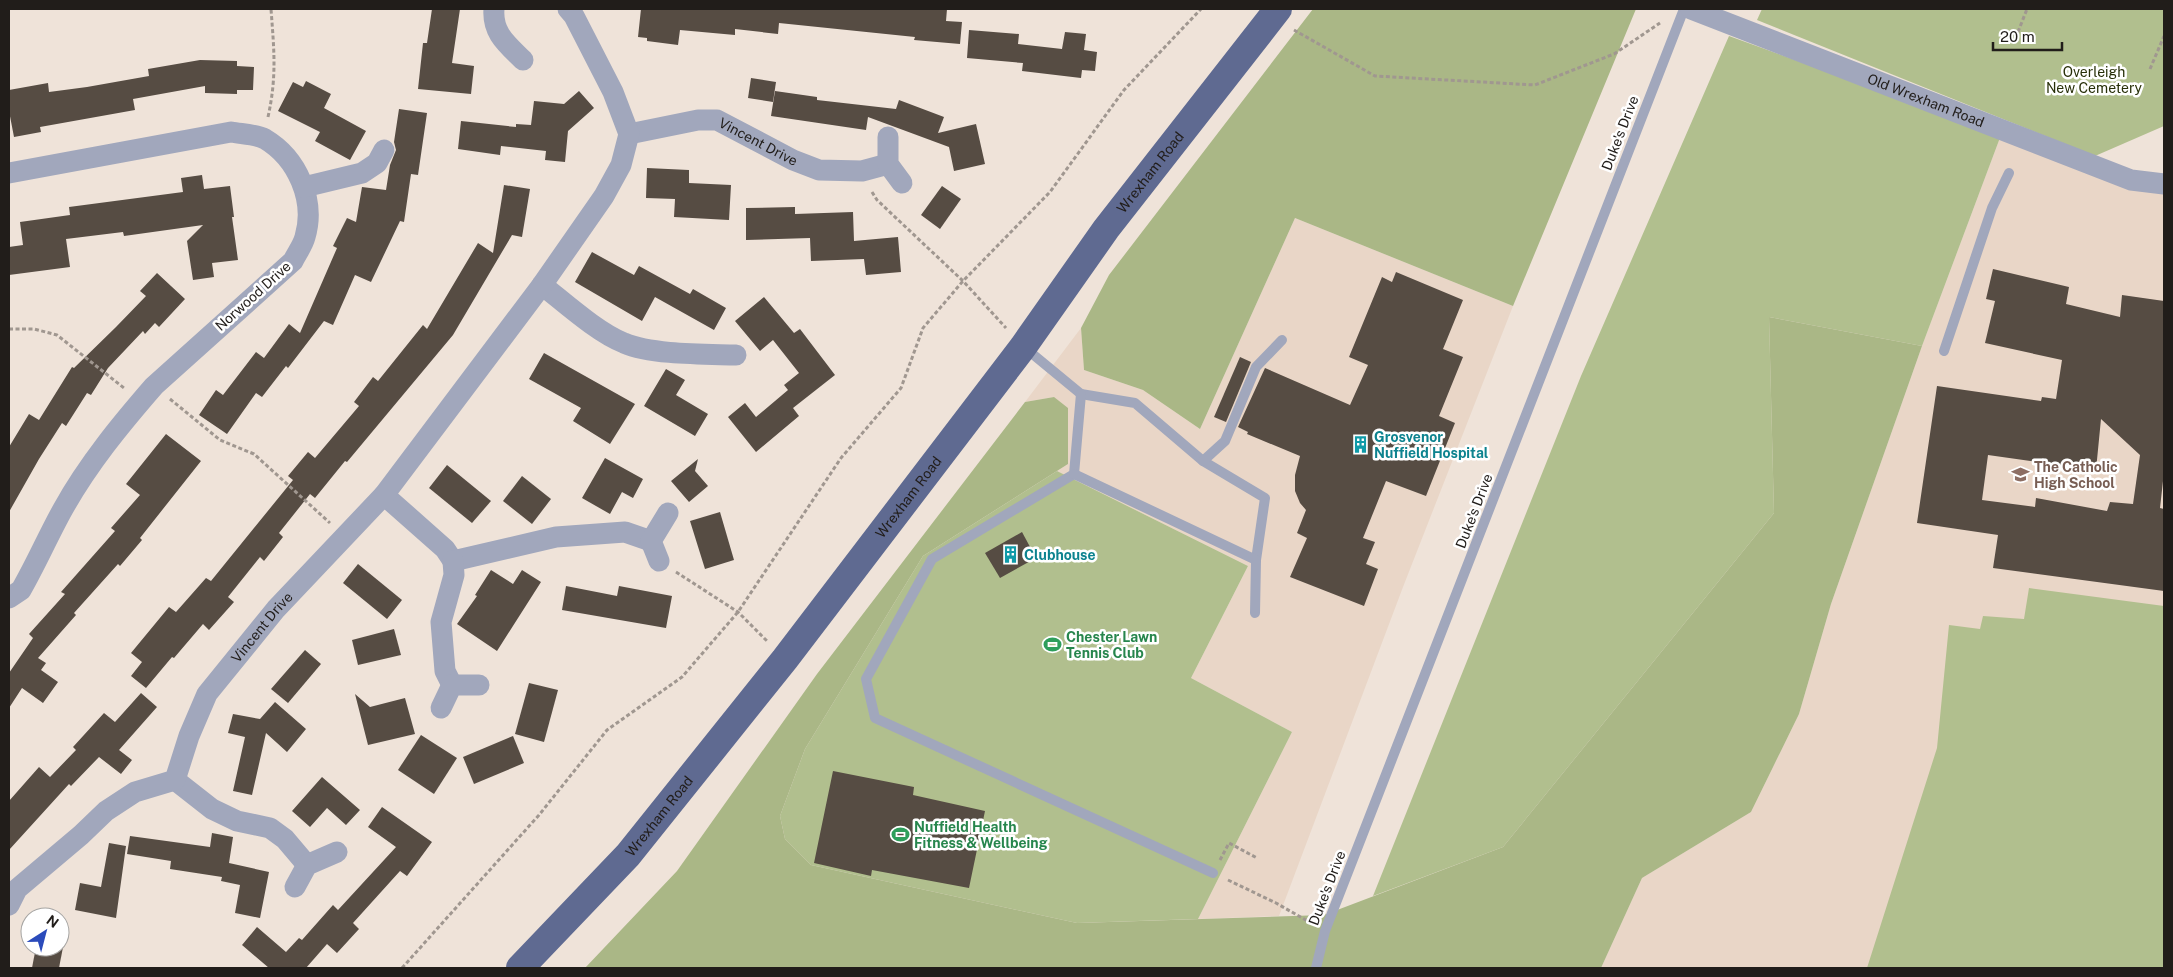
<svg xmlns="http://www.w3.org/2000/svg" width="2173" height="977" font-family="'Public Sans',sans-serif">
<rect width="100%" height="100%" fill="#efe3d9"/>
<g fill="#e9d6c7">
<polygon points="2001,135 2164,191 2164,968 1601,968 1642,878 1751,812 1799,714 1831,604 1922,346"/>
<polygon points="1295,218 1513,306 1403,587 1279,916 1198,919 1292,732 1191,678 1248,566 1057,471 1068,464 1054,397 1025,402 1081,328 1084,370 1143,390 1200,429"/>
</g>
<g fill="#b1bf8e">
<polygon points="1762,9 2164,9 2164,126 2095,156 1757,20"/>
<polygon points="1729,36 2001,135 1922,346 1769,317 1774,513 1503,847 1373,896 1581,376"/>
<polygon points="1057,471 1248,566 1191,678 1292,732 1198,919 1077,923 811,865 785,839 780,816 805,749 923,556"/>
<polygon points="2029,588 2164,606 2164,968 1867,968 1937,748 1949,625 1980,629 1983,616 2024,619"/>
</g>
<g fill="#aab786">
<polygon points="1313,9 1636,9 1513,306 1295,218 1200,429 1143,390 1084,370 1081,328 1109,275"/>
<polygon points="1769,317 1922,346 1831,604 1799,714 1751,812 1642,878 1601,968 585,968 677,871 817,674 1025,402 1054,397 1068,408 1068,464 923,556 805,749 780,816 785,839 811,865 1077,923 1324,915 1503,847 1774,513"/>
</g>
<g fill="#564c43" fill-rule="evenodd">
<polygon points="432,9 460,9 452,63 474,66 471,94 418,89 423,43 427,43"/>
<polygon points="641,9 947,9 946,21 962,22 960,44 914,40 915,37 779,23 778,34 735,29 735,35 680,30 678,45 647,41 647,38 638,37"/>
<polygon points="969,30 1019,34 1018,44 1062,49 1065,32 1086,34 1084,50 1097,52 1095,71 1082,70 1081,78 1022,71 1023,63 967,58"/>
<polygon points="200,60 237,61 237,66 254,67 253,90 237,90 237,94 205,93 205,86 133,99 135,110 40,127 41,132 14,137 9,111 9,90 48,83 49,92 87,87 149,76 148,69"/>
<polygon points="751,78 776,82 773,102 748,98"/>
<polygon points="306,81 331,94 324,108 366,131 350,160 315,141 320,132 278,111 293,82 303,87"/>
<polygon points="579,91 594,108 568,131 565,162 545,160 546,151 501,146 500,155 458,149 461,121 516,127 516,124 531,125 534,101 564,104"/>
<polygon points="775,91 817,97 817,100 896,109 899,100 944,117 938,133 976,124 985,164 954,171 949,147 868,117 866,130 771,116"/>
<polygon points="399,109 427,113 418,175 411,174 404,222 400,221 371,282 355,275 333,325 324,321 288,368 286,366 262,397 256,393 227,434 199,415 216,390 223,395 256,352 264,358 289,324 300,333 337,248 333,246 347,218 356,222 362,187 386,190 390,165 396,150 394,142"/>
<polygon points="647,168 689,170 689,183 731,185 729,220 674,217 675,199 646,198"/>
<polygon points="202,175 204,189 230,186 234,217 232,217 238,260 212,263 214,277 193,280 187,241 203,225 124,236 123,232 66,239 70,267 9,275 9,247 23,245 20,222 70,215 69,207 183,192 181,178"/>
<polygon points="504,185 530,189 522,237 512,235 453,335 347,462 345,461 315,498 310,494 279,533 283,537 264,561 260,557 228,597 234,602 209,630 203,624 174,658 172,657 146,688 131,676 142,662 131,653 169,607 176,612 206,578 211,581 293,480 288,476 308,452 315,458 359,406 354,402 373,377 378,381 423,325 427,329 478,243 493,253"/>
<polygon points="942,186 961,199 940,229 921,215"/>
<polygon points="795,207 795,214 853,212 854,241 898,237 901,272 866,275 864,259 811,261 810,238 746,240 746,208"/>
<polygon points="592,252 634,275 639,266 690,294 693,289 726,308 714,330 655,297 642,321 575,282"/>
<path d="M1993 269 2069 287 2066 304 2120 317 2122 295 2164 301V472L2160 508 2164 509V591L1993 568 1998 535 1917 523 1937 386 2041 401 2042 397 2056 399 2062 360 1985 343 1995 301 1986 299ZM2101 419 2140 455 2133 504 2110 502 2107 511 2036 498 2035 507 1982 500 1988 455 2096 470Z"/>
<polygon points="1396,272 1463,300 1443,349 1463,357 1439,416 1455,423 1426,496 1386,481 1363,538 1375,542 1366,564 1378,569 1364,606 1290,577 1307,538 1297,533 1306,510 1300,503 1295,491 1295,475 1300,456 1247,434 1248,432 1238,427 1265,368 1350,405 1368,365 1349,357 1382,277 1392,282"/>
<polygon points="157,273 185,299 159,327 155,323 145,334 143,331 108,368 91,395 87,393 66,426 62,423 39,459 9,512 9,447 29,414 39,420 72,367 74,368 116,327 146,296 140,291"/>
<polygon points="764,297 794,333 800,329 835,375 793,408 799,416 756,452 728,417 745,403 756,417 788,390 784,385 799,373 773,340 760,351 735,321"/>
<polygon points="544,353 635,404 610,444 573,421 581,408 529,379"/>
<polygon points="1240,357 1251,362 1226,422 1214,417"/>
<polygon points="666,369 685,380 676,395 708,414 695,436 644,406"/>
<polygon points="166,434 201,461 140,538 142,540 120,566 118,564 74,613 76,615 38,658 46,663 41,670 58,682 43,703 22,688 9,708 9,673 33,638 29,634 65,594 61,592 115,531 111,528 140,495 126,484"/>
<polygon points="605,458 643,479 633,498 622,492 610,514 582,498"/>
<polygon points="698,459 695,471 708,486 689,502 671,481"/>
<polygon points="447,465 491,501 472,523 429,488"/>
<polygon points="522,476 551,499 532,524 503,501"/>
<polygon points="720,512 734,560 705,569 690,521"/>
<polygon points="1022,532 1036,558 1000,578 985,553"/>
<polygon points="358,564 402,600 387,619 343,583"/>
<polygon points="491,570 513,584 522,570 541,582 497,651 457,624 477,596 475,595"/>
<polygon points="566,586 617,596 619,586 672,596 666,628 562,610"/>
<polygon points="394,629 401,655 358,665 352,640"/>
<polygon points="305,650 321,664 288,703 271,689"/>
<polygon points="529,683 558,690 544,742 515,734"/>
<polygon points="141,693 157,707 119,750 132,760 121,774 99,757 71,786 69,784 9,850 9,801 39,767 50,777 76,750 73,747 104,713 115,722"/>
<polygon points="355,694 370,707 405,698 415,734 368,745"/>
<polygon points="275,702 306,729 287,752 266,733 252,795 233,791 245,737 228,733 233,714 260,719"/>
<polygon points="421,735 457,758 434,794 398,770"/>
<polygon points="513,736 524,763 474,784 463,757"/>
<polygon points="833,771 914,787 913,795 985,811 969,888 872,870 871,876 814,863"/>
<polygon points="322,777 360,810 346,825 327,808 310,827 292,811"/>
<polygon points="382,807 432,842 407,876 400,871 353,923 359,929 337,953 327,944 306,968 269,968 242,945 257,927 286,952 299,938 302,940 333,905 338,910 396,847 368,827"/>
<polygon points="212,833 233,837 229,863 269,872 260,918 235,913 240,885 221,881 222,877 170,869 171,861 127,854 130,836 210,847"/>
<polygon points="109,843 126,846 116,918 75,910 80,883 101,887"/>
<polygon points="36,947 63,947 59,968 32,968"/>
</g>
<g fill="none" stroke-linecap="round" stroke-linejoin="round">
<g stroke="#a09790" stroke-width="3" stroke-dasharray="4 2.5" stroke-linecap="butt">
<polyline points="1294,30 1375,76 1535,85 1614,54 1660,23"/>
<polyline points="2018,32 2027,9"/>
<polyline points="2150,69 2164,36"/>
<path d="M268 117C277 76 274 50 271 9"/>
<polyline points="872,192 877,200 963,281 1006,328"/>
<polyline points="9,329 34,329 57,335 124,388"/>
<polyline points="170,399 220,440 254,454 330,523"/>
<polyline points="676,572 738,612 768,642"/>
<polyline points="1220,860 1229,843 1257,858"/>
<polyline points="1228,880 1276,903 1311,923"/>
<polyline points="402,968 539,815 607,730 682,677 738,612 841,458 901,388 923,328 963,281 1050,192 1124,90 1201,9"/>
</g>
<g stroke="#a1a7bc" stroke-width="10">
<polyline points="1024,347 1081,394 1135,403 1203,461 1265,498 1256,560"/>
<polyline points="1944,351 1992,208 2009,173"/>
<polyline points="1081,394 1074,474 932,559 866,679 875,718 1213,873"/>
<polyline points="1203,461 1225,441 1256,367 1282,340"/>
<polyline points="1074,474 1256,560 1255,613"/>
<polyline points="1316,968 1325,931 1684,9"/>
</g>
<g stroke="#a1a7bc" stroke-width="21">
<path d="M494 9C492 33 507 44 523 60"/>
<path id="s1" d="M1691 9 2131 180 2164 184"/>
<path id="s2" d="M629 134 698 120H717L793 160 819 170 862 171 888 164"/>
<polyline points="888,137 888,164 902,183"/>
<path d="M9 173 231 132C241 134 256 134 265 139 297 158 316 200 305 237 303 245 297 253 293 261L154 386C121 424 88 464 63 509 48 536 36 564 21 590L9 598"/>
<polyline points="304,187 362,173 377,163 384,150"/>
<path d="M542 285C565 303 598 333 624 343 652 355 705 354 736 355"/>
<polyline points="384,495 445,549 453,561 556,537 625,532 651,541"/>
<polyline points="659,561 651,541 668,513"/>
<polyline points="452,685 445,671 441,622 454,575 453,561"/>
<polyline points="441,708 452,685 479,685"/>
<polyline points="175,780 212,809 237,821 270,828 285,839 307,865"/>
<polyline points="295,887 307,865 337,852"/>
<path id="s3" d="M9 905 17 889 81 835 106 811 135 792 175 780 189 736 207 694 276 609 384 495 542 285 604 196 621 165 629 134 613 92 574 16 568 9"/>
</g>
<path stroke="#5f6a91" stroke-width="28" id="s4" d="M520 968 628 855 785 659 1023 347 1106 229 1278 9"/>
</g>
<defs>
<symbol id="building-bare" viewBox="-9 -9 18 18"><path d="M-4-6H4V6H1V3H-1V6H-4ZM-2.5-4.3h1.7v1.8h-1.7ZM.8-4.3h1.7v1.8H.8ZM-2.5-1h1.7V.8h-1.7ZM.8-1h1.7V.8H.8Z" fill="#0f9aa8" stroke="#fff" stroke-width="2.5" paint-order="stroke"/></symbol>
<symbol id="school-bare" viewBox="-9 -9 18 18"><path d="M0-5L7-2L0 1L-7-2ZM-4 1L0 2.5L4 1V4Q0 6-4 4Z" fill="#8d6e63" stroke="#fff" stroke-width="2.5" paint-order="stroke"/></symbol>
<symbol id="stadium-bare" viewBox="-9 -9 18 18"><path d="M0-5a6.5 5 0 1 0 0 10a6.5 5 0 1 0 0-10ZM-3.5-1.8h7v3.6h-7Z" fill="#2e9e5b" stroke="#fff" stroke-width="2.5" paint-order="stroke"/></symbol>
</defs>
<g fill-rule="evenodd">
<use href="#building-bare" x="1348" y="432" width="25" height="25"/>
<use href="#school-bare" x="2008" y="462" width="25" height="25"/>
<use href="#building-bare" x="998" y="542" width="25" height="25"/>
<use href="#stadium-bare" x="1040" y="632" width="25" height="25"/>
<use href="#stadium-bare" x="888" y="822" width="25" height="25"/>
</g>
<g text-anchor="middle" stroke-width="5" stroke-linejoin="round" paint-order="stroke">
<g font-size="14" fill="#272f08" stroke="#fff">
<text x="2094" y="77">Overleigh<tspan x="2094" dy="16">New Cemetery</tspan></text>
</g>
<g font-size="14" fill="#211d1a" stroke="#fff">
<text dy="5" stroke="none"><textPath href="#s1" startOffset="252">Old Wrexham Road</textPath></text>
<text transform="translate(1620 133) rotate(-69)" y="5">Duke's Drive</text>
<text dy="5" stroke="none"><textPath href="#s2" startOffset="136">Vincent Drive</textPath></text>
<text dy="5" stroke="none"><textPath href="#s4" startOffset="1016">Wrexham Road</textPath></text>
<text transform="translate(253 296) rotate(-42)" y="5">Norwood Drive</text>
<text dy="5" stroke="none"><textPath href="#s4" startOffset="611">Wrexham Road</textPath></text>
<text transform="translate(1474 511) rotate(-69)" y="5">Duke's Drive</text>
<text dy="5" stroke="none"><textPath href="#s3" startOffset="391">Vincent Drive</textPath></text>
<text dy="5" stroke="none"><textPath href="#s4" startOffset="206">Wrexham Road</textPath></text>
<text transform="translate(1327 888) rotate(-69)" y="5">Duke's Drive</text>
</g>
<g font-size="14" font-weight="bold" fill="#0d838f" stroke="#fff" text-anchor="start">
<text x="1374" y="442">Grosvenor<tspan x="1374" dy="16">Nuffield Hospital</tspan></text>
<text x="1024" y="560">Clubhouse</text>
</g>
<g font-size="14" font-weight="bold" fill="#785e54" stroke="#fff" text-anchor="start">
<text x="2034" y="472">The Catholic<tspan x="2034" dy="16">High School</tspan></text>
</g>
<g font-size="14" font-weight="bold" fill="#27864d" stroke="#fff" text-anchor="start">
<text x="1066" y="642">Chester Lawn<tspan x="1066" dy="16">Tennis Club</tspan></text>
<text x="914" y="832">Nuffield Health<tspan x="914" dy="16">Fitness &amp; Wellbeing</tspan></text>
</g>
</g>
<rect width="2173" height="977" fill="none" stroke="#211d1a" stroke-width="20"/>
<g transform="translate(45 932) rotate(36)"><circle r="24" fill="#ffffff" stroke="#a6a5a3"/>
<path d="M0-4L9 19L0 12L-9 19Z" fill="#2b4bbb"/>
<text y="-8" font-size="14" font-weight="bold" text-anchor="middle" fill="#211d1a">N</text>
</g>
<path d="M1993 42v8h69v-8" fill="none" stroke="#211d1a" stroke-width="2.5"/>
<text x="2000" y="42" font-size="15" fill="#211d1a" stroke="#ffffff" stroke-width="4" paint-order="stroke">20 m</text>
</svg>
